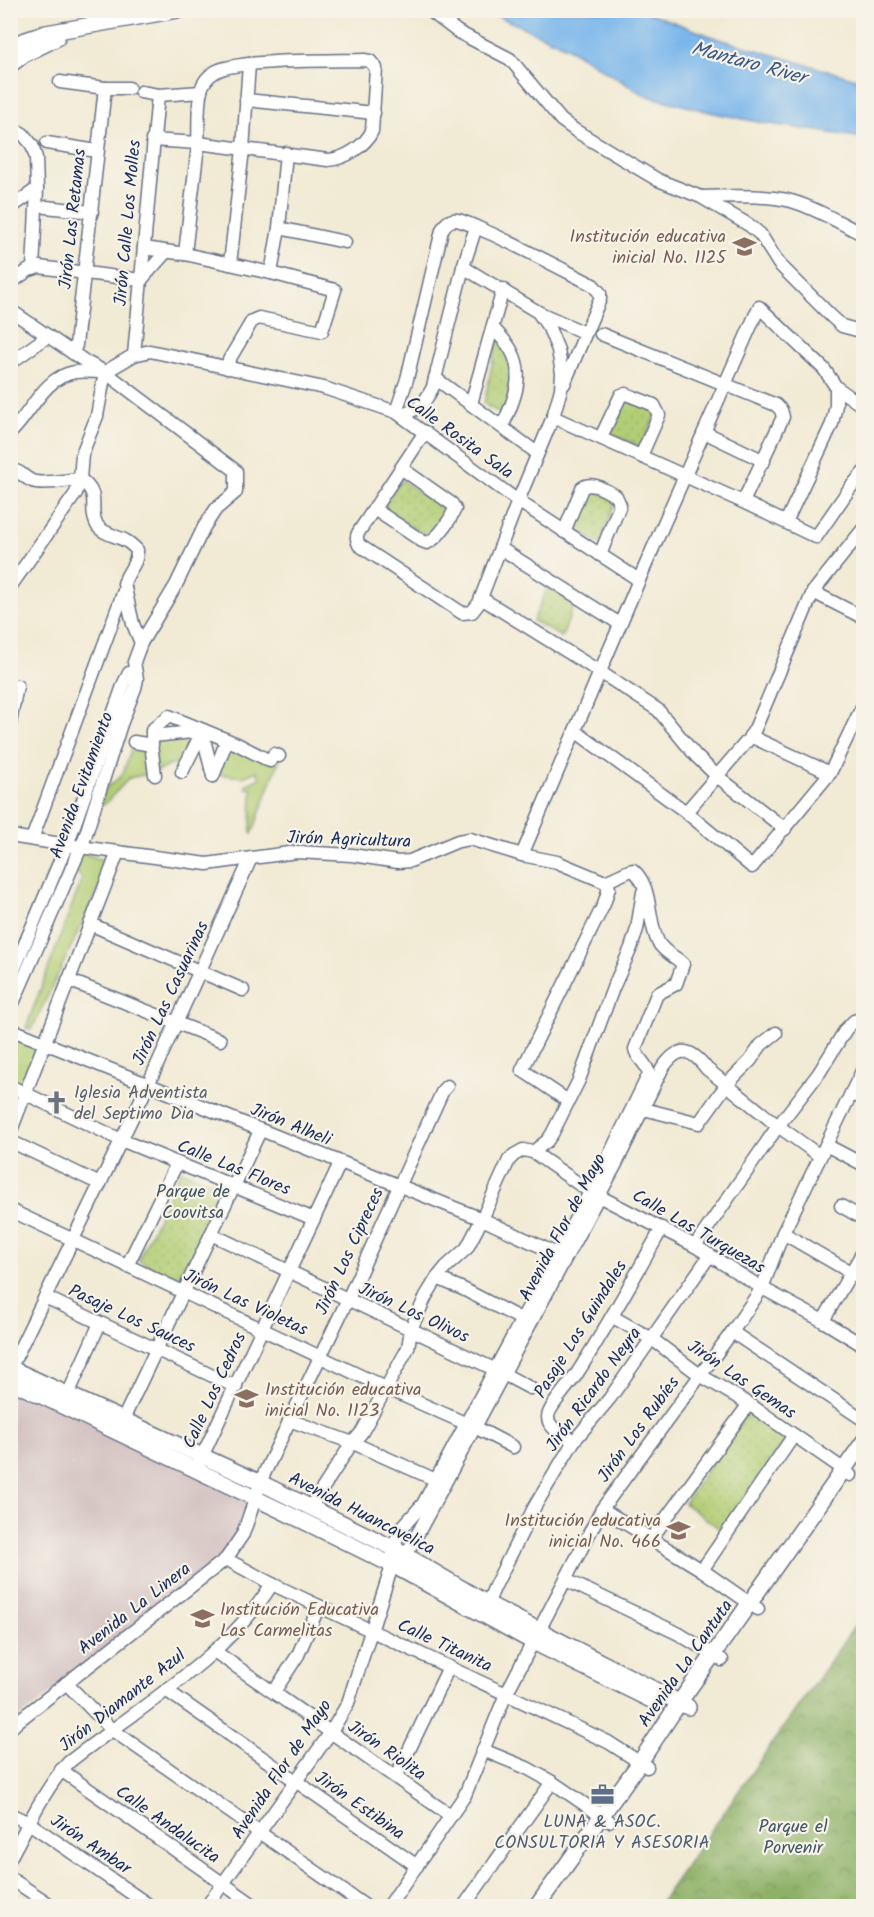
<svg xmlns="http://www.w3.org/2000/svg" width="874" height="1917" font-family="Kalam,sans-serif">
<defs>
<pattern id="forest-crowns" width="20" height="18" patternUnits="userSpaceOnUse" patternTransform="scale(1.5)"><rect width="20" height="18" fill="#8db166"/><path d="M2 6a3 3 0 1 1 6 0M12 15a3 3 0 1 1 6 0" fill="none" stroke="#729057"/></pattern>
<pattern id="park-dots" width="8" height="8" patternUnits="userSpaceOnUse" patternTransform="scale(1.5)"><rect width="8" height="8" fill="#b2ce74"/><path d="M2 2h.1M6 6h.1" fill="none" stroke="#98b167" stroke-width="1.8" stroke-linecap="round"/></pattern>
</defs>
<rect width="100%" height="100%" fill="#f7f3e8"/>
<filter id="ink" filterUnits="userSpaceOnUse"><feTurbulence type="fractalNoise" baseFrequency=".0167" numOctaves="2"/><feDisplacementMap in="SourceGraphic" scale="12" xChannelSelector="R" yChannelSelector="G"/><feConvolveMatrix kernelMatrix="1 2 1 2 8 2 1 2 1" color-interpolation-filters="sRGB"/></filter>
<filter id="wash" filterUnits="userSpaceOnUse"><feTurbulence type="fractalNoise" baseFrequency=".008" numOctaves="4" result="noise"/><feDisplacementMap in="SourceGraphic" scale="24" xChannelSelector="R" yChannelSelector="G"/><feGaussianBlur stdDeviation="1.35" result="paint"/><feColorMatrix in="noise" values="0 0 0 0 0 0 0 0 0 0 0 0 0 0 0 0 0 1.4 0 .05"/><feComposite in="paint" operator="in"/></filter>
<g filter="url(#wash)">
<rect width="100%" height="100%" fill="#f1ead4"/>
<polygon fill="#d1bfbf" points="11,1383 254,1500 243,1526 222,1558 11,1725"/>
<g fill="#b2ce74" stroke="#667e69" stroke-width="1.5">
<polygon points="155,737 195,737 182,764 171,765 155,772"/>
<polygon points="133,745 150,748 153,773 129,778 105,804 100,804 107,787 119,778 123,773"/>
<polygon points="226,746 235,751 238,746 280,758 252,834 251,832 252,789 246,788 246,785 260,778 257,771 243,777 219,774"/>
<polygon points="80,852 111,863 32,1029 26,1028 82,879 74,868"/>
<polygon points="18,1037 39,1045 22,1086 11,1081 11,1058"/>
</g>
<polygon fill="url(#forest-crowns)" stroke="#547062" stroke-width="1.5" points="863,1614 863,1906 658,1906"/>
<g fill="url(#park-dots)" stroke="#667e69" stroke-width="1.5">
<polygon points="498,335 517,368 505,416 484,404"/>
<polygon points="629,400 653,409 656,415 641,447 611,434 624,403"/>
<polygon points="401,480 446,510 428,538 383,507"/>
<polygon points="592,489 616,500 600,544 571,527 587,491"/>
<polygon points="548,587 575,603 562,637 533,621"/>
<polygon points="181,1170 226,1188 181,1282 138,1260"/>
<polygon points="749,1409 789,1436 723,1531 684,1503"/>
</g>
<polygon fill="#79b6eb" stroke="#4a72a4" stroke-width="1.5" points="486,11 644,11 716,38 863,81 863,138 758,122 710,112 644,95 567,47"/>
</g>
<g filter="url(#ink)">
<g fill="none" stroke-linecap="round" stroke-linejoin="round">
<defs>
<g id="minor">
<polyline points="429,10 458,32 510,59 561,120 576,131 658,180 701,197 749,225 760,234 779,264 831,316 842,326 864,332"/>
<polyline points="60,82 105,88 129,88"/>
<polyline points="141,92 158,95 201,92"/>
<polyline points="246,100 374,113"/>
<polyline points="10,132 16,130 23,134 32,145 36,158 37,189 33,269"/>
<path d="M152 140 198 143 328 160C345 159 365 146 372 131L376 68 370 61 364 60C335 61 234 59 215 72 208 76 203 83 201 90 197 107 199 127 198 145 194 181 189 217 185 254"/>
<polyline points="47,143 97,151"/>
<path d="M702 197C725 196 769 195 791 201 816 208 840 223 864 235"/>
<polyline points="46,207 92,212"/>
<polyline points="10,208 37,189"/>
<polyline points="279,228 345,242"/>
<polyline points="144,248 185,254 271,273 335,290 322,331 259,318 252,321 229,360 227,368"/>
<polyline points="230,264 243,149 249,64"/>
<polyline points="271,273 279,228 286,153"/>
<polyline points="10,283 29,270 39,267 141,280 166,252"/>
<polyline points="10,310 86,362 105,372 134,355 150,351 324,388 396,412 518,501 639,580"/>
<polyline points="540,313 585,333"/>
<path d="M493 328C499 335 507 342 511 350 526 375 513 403 502 427"/>
<polyline points="601,334 776,405 781,410 783,417 743,502"/>
<polyline points="73,353 76,345 105,88"/>
<polyline points="134,355 158,95"/>
<polyline points="10,363 48,336"/>
<polyline points="435,378 537,453"/>
<polyline points="836,387 864,407"/>
<polyline points="471,404 503,289"/>
<path d="M396 412 407 379 442 230C445 224 449 219 457 220 468 222 481 230 492 234 526 250 560 268 593 285L600 293V299L564 384"/>
<path d="M402 415C421 408 424 404 433 387L463 267 476 227"/>
<polyline points="553,417 743,502 816,537 850,488 864,472"/>
<path d="M425 432 360 530C356 536 356 539 359 545L462 613 472 612 479 603 518 501 553 417 561 389 562 373 558 350 549 328 538 312 463 267"/>
<polyline points="704,432 764,461"/>
<path d="M10 433C31 414 43 377 75 372 84 371 94 372 103 372"/>
<polyline points="601,437 621,395 626,394 654,405 659,415 641,456"/>
<path d="M10 470C20 470 23 477 32 481 42 485 68 480 80 479"/>
<path d="M80 479C103 496 87 507 97 525 102 534 118 536 126 541 130 543 134 547 137 550 138 564 127 571 124 584L133 624 141 643"/>
<path d="M374 509 422 541 427 543C439 538 450 520 455 509L452 504 401 468"/>
<path d="M564 532 582 488C592 480 606 491 616 496L620 505 600 555"/>
<polyline points="500,548 620,624"/>
<polyline points="10,587 76,493 80,479 82,454 97,416 105,372"/>
<polyline points="813,592 864,618"/>
<polyline points="481,598 600,672 658,710 696,756 717,776 785,829"/>
<polyline points="10,723 17,686"/>
<polyline points="575,731 686,812 752,867 830,773 864,703"/>
<polyline points="153,736 202,731 213,776"/>
<polyline points="750,736 830,773"/>
<polyline points="134,742 152,745 152,730 169,716 237,744 270,761 274,754 279,756"/>
<polyline points="151,744 155,775"/>
<polyline points="182,772 203,730"/>
<polyline points="213,776 227,740"/>
<polyline points="686,812 748,740 755,729 813,592 864,528"/>
<polyline points="10,836 80,847 207,864 297,852 352,855 398,862 410,861 458,841 470,839 522,855 557,862 605,882 609,888 604,904 522,1070 568,1101"/>
<polyline points="32,839 125,588"/>
<polyline points="522,855 639,580 759,307 824,369 836,387 836,405 832,424 786,522"/>
<polyline points="90,924 243,990"/>
<polyline points="10,979 70,837 124,683 129,673 135,670"/>
<polyline points="68,980 220,1040"/>
<polyline points="10,1010 84,840 121,724 135,688 137,679 134,662 141,643 176,585 204,527 216,509 236,492 236,471 105,372"/>
<polyline points="10,1029 482,1219 557,1254"/>
<polyline points="10,1086 121,1140 314,1219"/>
<polyline points="851,1093 864,1100"/>
<polyline points="644,1109 699,1123 727,1084 750,1061 761,1045 776,1033"/>
<polyline points="10,1133 118,852"/>
<polyline points="10,1141 100,1184"/>
<polyline points="826,1145 864,1165"/>
<polyline points="533,1152 547,1141 552,1134 579,1080 613,988 631,948 637,929 643,892"/>
<polyline points="841,1206 864,1219"/>
<polyline points="10,1210 386,1388 467,1424"/>
<polyline points="783,1233 864,1280"/>
<polyline points="211,1234 496,1370 530,1388"/>
<polyline points="695,1246 778,1126 819,1073 846,1029 854,1021 864,1018"/>
<polyline points="127,1266 177,1163"/>
<polyline points="437,1278 463,1289 521,1319"/>
<polyline points="45,1297 236,1387"/>
<polyline points="613,1317 652,1339 700,1375 749,1404 843,1469 850,1475"/>
<polyline points="823,1321 864,1250"/>
<polyline points="732,1332 864,1420"/>
<polyline points="10,1369 148,1085 251,858"/>
<polyline points="65,1401 100,1323"/>
<polyline points="289,1420 353,1443 436,1480"/>
<polyline points="475,1427 513,1447"/>
<polyline points="119,1428 260,1131"/>
<path d="M574 1441C565 1435 548 1429 548 1417 548 1408 570 1384 576 1375 607 1327 634 1278 662 1228"/>
<polyline points="199,1463 340,1163"/>
<polyline points="310,1508 350,1446 362,1432 408,1348 411,1329 426,1296 437,1278 446,1267 467,1248 482,1219 509,1160 514,1155 523,1150 533,1152 589,1191 695,1246 762,1288 823,1321 864,1346"/>
<polyline points="602,1509 702,1570 758,1609"/>
<polyline points="651,1539 749,1404"/>
<polyline points="226,1559 272,1584 608,1742 647,1767"/>
<path d="M402 1563 616 1164 662 1069C678 1045 690 1047 707 1069L778 1126 820 1156"/>
<polyline points="702,1570 794,1435"/>
<polyline points="566,1580 679,1634 722,1660"/>
<polyline points="485,1610 494,1588 535,1506 574,1441 610,1398 710,1255"/>
<polyline points="214,1651 451,1816"/>
<polyline points="66,1683 111,1729 365,1906"/>
<polyline points="166,1690 417,1866"/>
<polyline points="274,1692 298,1655 319,1606"/>
<polyline points="10,1729 18,1721 226,1559 243,1534 263,1476 347,1301 443,1090 447,1086"/>
<polyline points="483,1750 527,1768 552,1782 609,1821"/>
<polyline points="61,1770 255,1906"/>
<polyline points="396,1777 449,1667"/>
<polyline points="10,1814 29,1823 150,1906"/>
<path d="M10 1858C27 1827 46 1786 69 1762 137 1709 227 1657 272 1584"/>
<polyline points="10,1878 52,1906"/>
<path d="M207 1906 331 1732 348 1703 392 1566 393 1553 399 1531 423 1504 605 1164 649 1074C647 1063 637 1059 635 1049L657 994 676 984 683 964C675 956 664 953 658 942 647 920 653 887 633 870L629 871 605 882"/>
<polyline points="389,1906 465,1795 506,1694 602,1509 732,1332 762,1288 783,1233 864,1067"/>
<polyline points="464,1906 552,1782"/>
</g>
<g id="major">
<polyline points="10,47 14,44 46,33 178,10"/>
<polyline points="10,65 23,55 57,38"/>
<polyline points="10,1368 261,1483 395,1549 488,1604 688,1707"/>
<polyline points="10,1381 303,1521 398,1568 533,1642 657,1703"/>
<polyline points="537,1906 640,1762 679,1703 864,1441"/>
</g>
</defs>
<use href="#minor" stroke="#667087" stroke-width="15"/>
<use href="#major" stroke="#667087" stroke-width="18"/>
<use href="#minor" stroke="#fff" stroke-width="12"/>
<use href="#major" stroke="#fff" stroke-width="15"/>
</g>
</g>
<defs>
<symbol id="school-bare" viewBox="-9 -9 18 18"><path d="M0-5L7-2L0 1L-7-2ZM-4 1L0 2.5L4 1V4Q0 6-4 4Z" fill="#8d6e63" stroke="#f7f3e8" stroke-width="2.5" paint-order="stroke"/></symbol>
<symbol id="church-bare" viewBox="-9 -9 18 18"><path d="M-1.2-6h2.4v3.5h3.3v2.4h-3.3V6h-2.4V-.1h-3.3v-2.4h3.3Z" fill="#6b7280" stroke="#f7f3e8" stroke-width="2.5" paint-order="stroke"/></symbol>
<symbol id="office-bare" viewBox="-9 -9 18 18"><path d="M-6-3h4V-5.5h4V-3h4V5H-6ZM-1-4.5V-3h2v-1.5ZM-6 0V1H6V0Z" fill="#5c6f8a" stroke="#f7f3e8" stroke-width="2.5" paint-order="stroke"/></symbol>
</defs>
<g fill-rule="evenodd">
<use href="#school-bare" x="728" y="230" width="33" height="33"/>
<use href="#church-bare" x="40" y="1086" width="33" height="33"/>
<use href="#school-bare" x="230" y="1382" width="33" height="33"/>
<use href="#school-bare" x="662" y="1514" width="33" height="33"/>
<use href="#school-bare" x="186" y="1602" width="33" height="33"/>
<use href="#office-bare" x="586" y="1778" width="33" height="33"/>
</g>
<g text-anchor="middle" stroke-width="4.5" stroke-linejoin="round" paint-order="stroke">
<g font-size="18" fill="#1b2f5e" stroke="#f7f3e8">
<text transform="translate(72 219) rotate(-84)" y="6">Jirón Las Retamas</text>
<text transform="translate(127 223) rotate(-85)" y="6">Jirón Calle Los Molles</text>
<text transform="translate(460 437) rotate(36)" y="6">Calle Rosita Sala</text>
<text transform="translate(81 785) rotate(-70)" y="6">Avenida Evitamiento</text>
<text transform="translate(349 839) rotate(2)" y="6">Jirón Agricultura</text>
<text transform="translate(170 993) rotate(-65)" y="6">Jirón Las Casuarinas</text>
<text transform="translate(291 1124) rotate(22)" y="6">Jirón Alheli</text>
<text transform="translate(234 1167) rotate(22)" y="6">Calle Las Flores</text>
<text transform="translate(562 1227) rotate(-62)" y="6">Avenida Flor de Mayo</text>
<text transform="translate(699 1231) rotate(30)" y="6">Calle Las Turquezas</text>
<text transform="translate(349 1251) rotate(-65)" y="6">Jirón Los Cipreces</text>
<text transform="translate(246 1302) rotate(25)" y="6">Jirón Las Violetas</text>
<text transform="translate(414 1312) rotate(25)" y="6">Jirón Los Olivos</text>
<text transform="translate(132 1318) rotate(25)" y="6">Pasaje Los Sauces</text>
<text transform="translate(580 1329) rotate(-58)" y="6">Pasaje Los Guindales</text>
<text transform="translate(742 1379) rotate(34)" y="6">Jirón Las Gemas</text>
<text transform="translate(593 1389) rotate(-54)" y="6">Jirón Ricardo Neyra</text>
<text transform="translate(214 1390) rotate(-65)" y="6">Calle Los Cedros</text>
<text transform="translate(638 1429) rotate(-54)" y="6">Jirón Los Rubíes</text>
<text transform="translate(362 1513) rotate(27)" y="6">Avenida Huancavelica</text>
<text transform="translate(134 1608) rotate(-38)" y="6">Avenida La Linera</text>
<text transform="translate(445 1645) rotate(25)" y="6">Calle Titanita</text>
<text transform="translate(685 1663) rotate(-55)" y="6">Avenida La Cantuta</text>
<text transform="translate(122 1700) rotate(-38)" y="6">Jirón Diamante Azul</text>
<text transform="translate(387 1750) rotate(35)" y="6">Jirón Riolita</text>
<text transform="translate(281 1769) rotate(-56)" y="6">Avenida Flor de Mayo</text>
<text transform="translate(360 1805) rotate(35)" y="6">Jirón Estibina</text>
<text transform="translate(168 1824) rotate(35)" y="6">Calle Andalucita</text>
<text transform="translate(91 1844) rotate(34)" y="6">Jirón Ambar</text>
</g>
<g font-size="18" fill="#785e54" stroke="#f7f3e8" text-anchor="end">
<text x="726" y="242">Institución educativa<tspan x="726" dy="21">inicial No. 1125</tspan></text>
<text x="265" y="1395" text-anchor="start">Institución educativa<tspan x="265" dy="21">inicial No. 1123</tspan></text>
<text x="661" y="1526">Institución educativa<tspan x="661" dy="21">inicial No. 466</tspan></text>
<text x="220" y="1615" text-anchor="start">Institución Educativa<tspan x="220" dy="21">Las Carmelitas</tspan></text>
</g>
<g font-size="18" fill="#5b616d" stroke="#f7f3e8" text-anchor="start">
<text x="74" y="1098">Iglesia Adventista<tspan x="74" dy="21">del Septimo Dia</tspan></text>
</g>
<g font-size="18" fill="#415764" stroke="#f7f3e8">
<text x="193" y="1197">Parque de<tspan x="193" dy="21">Coovitsa</tspan></text>
<text x="793" y="1832">Parque el<tspan x="793" dy="21">Porvenir</tspan></text>
</g>
<g font-size="18" fill="#4e5e75" stroke="#f7f3e8">
<text x="602" y="1827">LUNA &amp; ASOC.<tspan x="602" dy="21">CONSULTORIA Y ASESORIA</tspan></text>
</g>
<g font-size="20" font-style="italic" fill="#375888" stroke="#f7f3e8">
<text transform="translate(749 62) rotate(15)" y="7">Mantaro River</text>
</g>
</g>
<rect width="874" height="1917" fill="none" stroke="#f7f3e8" stroke-width="36"/>
</svg>
